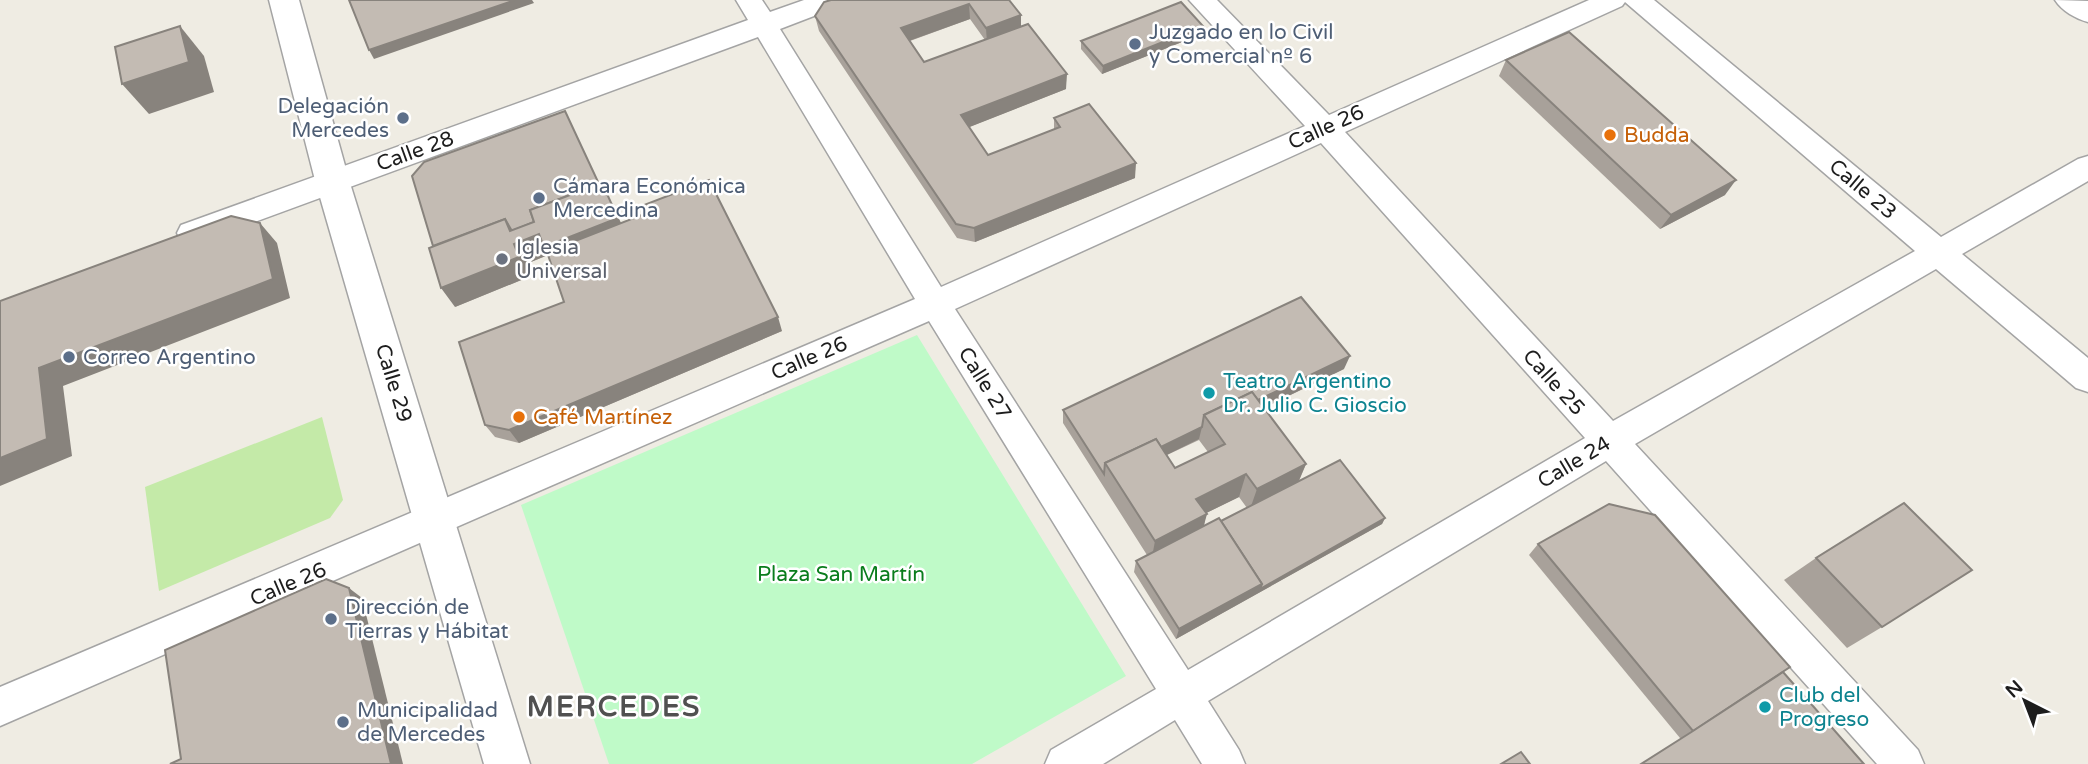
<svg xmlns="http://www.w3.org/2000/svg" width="2088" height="764" font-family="'Varela Round',sans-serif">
<rect width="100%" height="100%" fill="#efece3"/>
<polygon fill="#c4eaa8" points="322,417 343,500 330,518 159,591 145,487"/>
<polygon fill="#bffac8" points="917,335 1126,676 972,764 609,764 521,505"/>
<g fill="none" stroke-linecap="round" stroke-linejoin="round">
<defs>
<g id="minor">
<path d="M736 0H762L770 12 804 0H844L840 6 780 29 941 287 1305 126 1189 0H1217L1329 115 1589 0H1654L1941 237 2078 159 2088 156V181L1962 254 2088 358V392L2076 388 1936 269 1635 444 1918 750 1924 764H1877L1606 461 1208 701 1239 750 1245 764H1202L1175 720 1103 764H1045L1051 750 1156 689 929 321 0 726V687L915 299 758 37 203 241 192 245 181 241 177 233 181 225 748 20ZM1625 2 1915 251 1613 421 1345 132 1622 6ZM1321 143 1585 438 1188 670 955 309Z"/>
<path d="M2055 0 2088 1V22C2076 19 2062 11 2055 0Z"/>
</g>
<polygon id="tertiary" points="269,0 299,0 349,180 530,764 484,764 315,180"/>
</defs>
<use href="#minor" stroke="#a4a4a4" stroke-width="3"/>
<use href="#tertiary" stroke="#a4a4a4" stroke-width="3"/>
<use href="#minor" fill="#fff" fill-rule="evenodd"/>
<use href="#tertiary" fill="#fff" fill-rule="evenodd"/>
</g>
<g fill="#a8a19a" fill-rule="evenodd">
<path d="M1009 0 1021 26 1066 89 969 127 988 155 1054 129V118L1135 178 975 242 957 238 819 31 815 16ZM970 19 985 40 924 62 910 41Z"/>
<polygon points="1203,26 1202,34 1102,74 1081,49 1081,41"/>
<polygon points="1506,60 1725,195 1660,229 1499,76"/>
<polygon points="602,183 621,223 782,331 519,443 495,437 485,425 564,302 548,255 526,264 531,276 455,307"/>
<path d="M1344 369 1264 408 1306 464 1299 481 1385 518 1382 524 1176 639 1134 572 1136 561 1147 555 1063 423V410ZM1199 440 1208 452 1175 468 1167 455ZM1239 497 1247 508 1221 521 1204 526 1206 513Z"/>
<polygon points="1538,544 1783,672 1864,764 1680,738 1529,555"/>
<polygon points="1816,558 1882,627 1847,648 1784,580"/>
</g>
<g fill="#88837d">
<polygon points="515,0 532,0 534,3 374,59 369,50"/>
<polygon points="969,4 970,19 903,43 901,28"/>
<polygon points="1021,15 1021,31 987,43 986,28"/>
<polygon points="180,26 204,56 214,92 149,114 122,84"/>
<polygon points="1203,26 1202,34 1102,74 1103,66"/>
<polygon points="1067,74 1066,89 962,130 961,115"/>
<polygon points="1136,163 1135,178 975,242 974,228"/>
<polygon points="1736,180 1725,195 1660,229 1671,215"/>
<polygon points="602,183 628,238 548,255 526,264 531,276 455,307 441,288 442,267 505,219 608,204"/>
<polygon points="260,223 277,243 290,298 63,386 72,456 0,486 0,458 39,368"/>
<polygon points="778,317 782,331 519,443 509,430"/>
<polygon points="1350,356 1344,369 1216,431 1210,423"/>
<polygon points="1202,427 1199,439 1116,480 1111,471"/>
<polygon points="1306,464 1296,487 1249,512 1257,489"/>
<polygon points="1246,474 1239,497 1190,521 1196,499"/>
<polygon points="1207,514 1201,536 1151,562 1155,541"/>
<polygon points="1385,518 1382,524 1176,639 1179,629"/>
<polygon points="349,588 362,598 403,764 391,764"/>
</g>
<g fill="#c3bbb3" stroke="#88837d" stroke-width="2">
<polygon points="349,0 515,0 369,50"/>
<polygon points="831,0 1009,0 1021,15 986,28 969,4 901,28 924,62 1028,24 1067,74 961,115 988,155 1060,127 1054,118 1089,104 1136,163 974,228 956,224 815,16 824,2"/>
<polygon points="1181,2 1203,26 1103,66 1081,41"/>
<polygon points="180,26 189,62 122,84 115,47"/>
<polygon points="1569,32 1736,180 1671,215 1506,60"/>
<polygon points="565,111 599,184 530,210 534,222 512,231 505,219 433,246 412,176 424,162"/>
<polygon points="709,180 778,317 509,430 485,425 459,342 564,302 547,252 647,213 644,205"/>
<polygon points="602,183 618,218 544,247 539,234 514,244 519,257 441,288 429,248 505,219 510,231 534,222 530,210"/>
<polygon points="231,216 260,223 273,279 39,368 47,439 0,458 0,301"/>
<polygon points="1301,297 1350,356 1258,400 1252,392 1204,415 1202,427 1161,447 1156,439 1105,463 1104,474 1063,410"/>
<polygon points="1252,392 1306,464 1257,489 1246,474 1196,499 1207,514 1155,541 1105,463 1156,439 1175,468 1225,444 1204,415"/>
<polygon points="1340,460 1385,518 1260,589 1262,584 1221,521"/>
<polygon points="1904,503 1972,570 1882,627 1816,558"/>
<polygon points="1609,504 1655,515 1790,667 1693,731 1538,544"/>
<polygon points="1219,518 1262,584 1179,629 1136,561"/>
<polygon points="326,579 349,588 391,764 170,764 181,759 165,650"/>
<polygon points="1783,672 1864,764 1641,764 1693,731"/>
<polygon points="1521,752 1530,764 1501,764"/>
</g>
<g fill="#5c6f8a" stroke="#fff" stroke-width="2.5">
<circle cx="1135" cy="44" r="7"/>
<circle cx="403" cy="118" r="7"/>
<circle cx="539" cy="198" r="7"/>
<circle cx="69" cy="357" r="7"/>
<circle cx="331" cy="619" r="7"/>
<circle cx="343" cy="722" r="7"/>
</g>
<g fill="#e8710a" stroke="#fff" stroke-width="2.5">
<circle cx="1610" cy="135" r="7"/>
<circle cx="519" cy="417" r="7"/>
</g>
<circle fill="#6b7280" stroke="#fff" stroke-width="2.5" cx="502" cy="259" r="7"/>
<g fill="#0f9aa8" stroke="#fff" stroke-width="2.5">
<circle cx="1209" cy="393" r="7"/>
<circle cx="1765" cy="707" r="7"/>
</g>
<g text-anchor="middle" stroke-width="5" stroke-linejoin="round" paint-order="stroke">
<g font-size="21" fill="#4e5e75" stroke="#fff" text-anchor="start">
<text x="1149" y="39">Juzgado en lo Civil<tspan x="1149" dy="24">y Comercial nº 6</tspan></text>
<text x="389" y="113" text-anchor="end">Delegación<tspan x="389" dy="24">Mercedes</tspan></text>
<text x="553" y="193">Cámara Económica<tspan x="553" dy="24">Mercedina</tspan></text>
<text x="83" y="364">Correo Argentino</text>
<text x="345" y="614">Dirección de<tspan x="345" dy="24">Tierras y Hábitat</tspan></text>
<text x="357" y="717">Municipalidad<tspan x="357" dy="24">de Mercedes</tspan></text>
</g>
<g font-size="21" fill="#1d1d1d" stroke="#fff">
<text transform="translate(1326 127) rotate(-24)" y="7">Calle 26</text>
<text transform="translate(415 151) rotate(-20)" y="7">Calle 28</text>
<text transform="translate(1863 189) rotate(40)" y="7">Calle 23</text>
<text transform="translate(809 358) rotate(-23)" y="7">Calle 26</text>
<text transform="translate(1554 382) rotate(48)" y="7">Calle 25</text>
<text transform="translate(394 383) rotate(73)" y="7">Calle 29</text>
<text transform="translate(985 383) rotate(58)" y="7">Calle 27</text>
<text transform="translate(1574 462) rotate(-31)" y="7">Calle 24</text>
<text transform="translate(288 584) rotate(-23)" y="7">Calle 26</text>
</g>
<g font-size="21" fill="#c56008" stroke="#fff" text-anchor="start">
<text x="1624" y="142">Budda</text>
<text x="533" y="424">Café Martínez</text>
</g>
<g font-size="21" fill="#5b616d" stroke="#fff" text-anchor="start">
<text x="516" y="254">Iglesia<tspan x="516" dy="24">Universal</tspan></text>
</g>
<g font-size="21" fill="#0d838f" stroke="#fff" text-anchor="start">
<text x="1223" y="388">Teatro Argentino<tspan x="1223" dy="24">Dr. Julio C. Gioscio</tspan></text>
<text x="1779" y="702">Club del<tspan x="1779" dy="24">Progreso</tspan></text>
</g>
<g font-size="21" fill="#0a7d1c" stroke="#fff">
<text x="841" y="581">Plaza San Martín</text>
</g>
<g font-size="28" font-weight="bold" letter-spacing="2" fill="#505050" stroke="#fff">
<text x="614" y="716">MERCEDES</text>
</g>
</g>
<g transform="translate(2025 701) rotate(318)" stroke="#ffffff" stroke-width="5" paint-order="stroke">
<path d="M0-5L12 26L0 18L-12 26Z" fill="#1d1d1d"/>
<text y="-10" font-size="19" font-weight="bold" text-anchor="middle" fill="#1d1d1d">N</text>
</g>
</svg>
